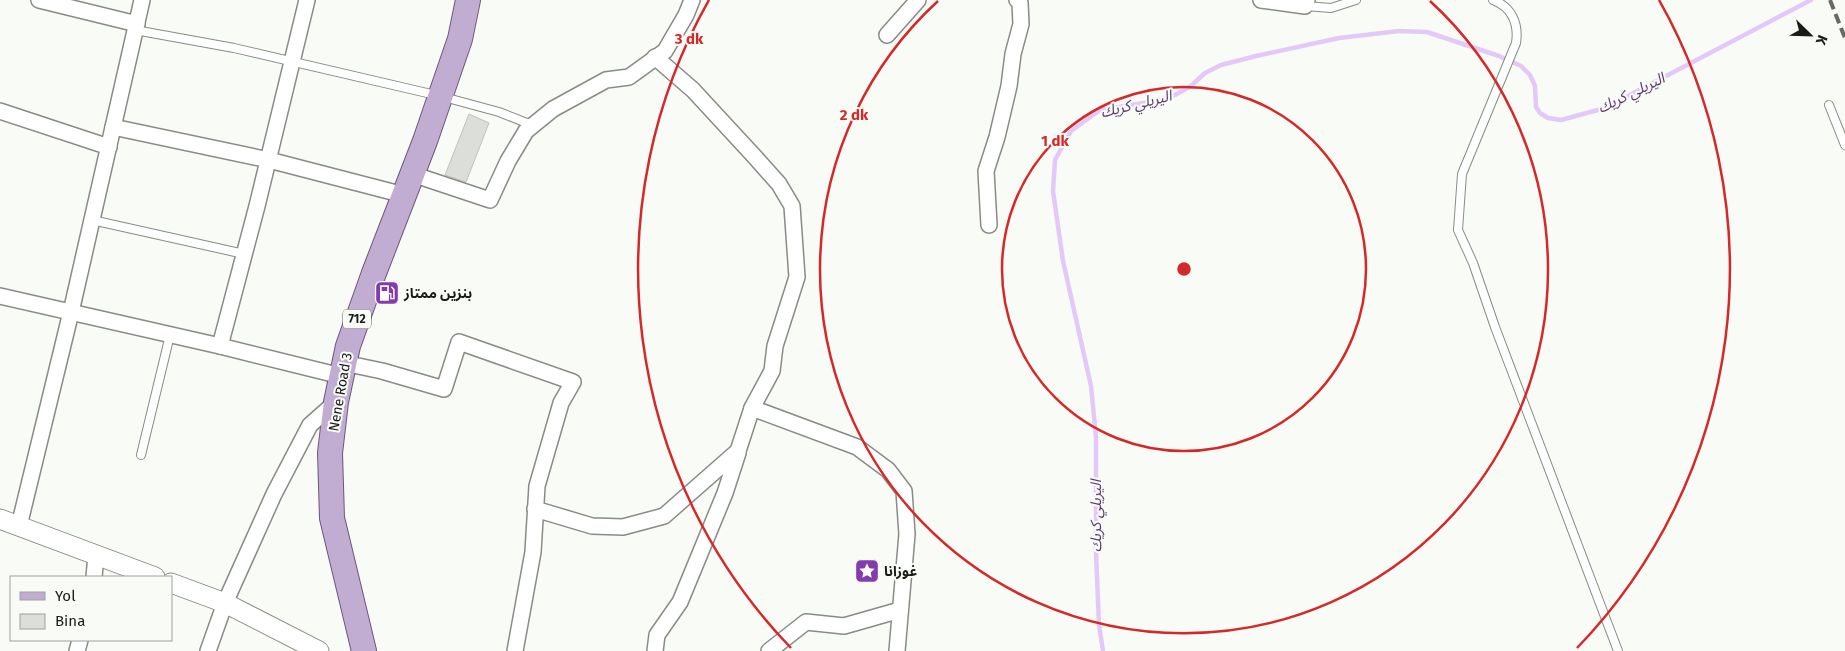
<svg xmlns="http://www.w3.org/2000/svg" width="1845" height="651" font-family="'Fira Sans','Noto Sans Arabic',sans-serif">
<rect width="100%" height="100%" fill="#f8fbf6"/>
<g fill="none" stroke-linecap="round" stroke-linejoin="round">
<polyline stroke="#e4c8f9" stroke-width="4.5" points="1103,651 1099,625 1096,553 1096,437 1091,386 1063,261 1053,191 1055,160 1071,131 1100,110 1156,101 1175,95 1191,86 1205,73 1221,65 1256,56 1339,38 1399,31 1427,32 1499,56 1521,66 1530,75 1535,86 1536,107 1540,113 1548,118 1561,120 1605,108 1811,0"/>
</g>
<polygon fill="#dbded9" stroke="#bfc2bd" points="469,114 489,123 466,182 445,175"/>
<g fill="none" stroke-linecap="round" stroke-linejoin="round">
<defs>
<g id="service">
<path d="M1493 0C1512 7 1519 24 1516 43L1462 174 1458 230 1473 263 1495 327 1618 651"/>
<polyline points="1305,6 1331,8 1356,0"/>
<polyline points="135,30 234,48 440,96 499,112 532,125"/>
<polyline points="1829,105 1845,145"/>
<polyline points="92,220 244,254"/>
<polyline points="141,455 170,335"/>
</g>
<g id="minor">
<polyline points="39,0 137,24"/>
<polyline points="1261,0 1305,6 1307,0"/>
<polyline points="887,35 918,0"/>
<polyline points="655,57 693,90 754,156 779,184 792,206 797,277 775,346 772,371 752,408 857,447 888,470 904,491 907,534 897,651"/>
<polyline points="0,111 109,147"/>
<polyline points="113,127 269,160 404,195"/>
<polyline points="412,174 490,200 508,161 526,131 553,109 606,80 629,77 665,51 686,15 692,0"/>
<polyline points="989,225 986,171 997,137 1009,86 1013,54 1021,24 1020,3 1017,0"/>
<polyline points="0,296 220,346 341,376"/>
<polyline points="220,346 257,206 307,0"/>
<polyline points="344,363 382,371 444,389 459,342 573,382 561,403 537,486 533,552 515,651"/>
<polyline points="535,509 592,526 623,527 664,516 738,451 752,408"/>
<polyline points="19,526 71,312 142,0"/>
<polyline points="94,577 96,555"/>
<polyline points="77,651 80,640"/>
<polyline points="208,651 225,603 274,494 310,425 336,402"/>
<polyline points="655,651 657,635 680,602 725,493 738,453"/>
<polyline points="769,651 806,622 844,626 900,610"/>
</g>
<g id="tertiary">
<polyline points="0,519 155,577"/>
<polyline points="171,583 225,603 319,651"/>
</g>
<polyline id="primary" points="364,651 332,518 330,453 336,402 348,346 374,273 425,141 460,39 468,0"/>
</defs>
<use href="#service" stroke="#888b86" stroke-width="10"/>
<use href="#minor" stroke="#888b86" stroke-width="18"/>
<use href="#tertiary" stroke="#888b86" stroke-width="21"/>
<use href="#primary" stroke="#6d567e" stroke-width="26"/>
<use href="#service" stroke="#fff" stroke-width="8"/>
<use href="#minor" stroke="#fff" stroke-width="15"/>
<use href="#tertiary" stroke="#fff" stroke-width="19"/>
<use href="#primary" stroke="#c2add2" stroke-width="24"/>
<polyline stroke="#686966" stroke-width="4" stroke-dasharray="10 5" stroke-linecap="butt" points="1830,0 1845,38"/>
</g>
<g fill="none" stroke="#d62828" stroke-width="2.5">
<circle cx="1184" cy="269" r="182"/>
<path d="M1430 1A364 364 0 1 1 938 1"/>
<path d="M791 648A546 546 0 0 1 709 0M1659 0A546 546 0 0 1 1577 648"/>
</g>
<defs>
<symbol id="fuel-square" viewBox="-11 -11 22 22"><rect x="-9" y="-9" width="18" height="18" rx="4" fill="#833bae" stroke="#f8fbf6"/><path d="M-5.5-6h7V0h2V4h1.3V-2.5L3-4.5l.8-.8L6-3V5H2.5V1h-1V6h-7ZM-4.2-4.7v3.2H.2V-4.7Z" fill="#fff"/></symbol>
<symbol id="sight-square" viewBox="-11 -11 22 22"><rect x="-9" y="-9" width="18" height="18" rx="4" fill="#833bae" stroke="#f8fbf6"/><path d="M0-6L1.8-2.2L6-1.7L2.9 1.2L3.7 5.4L0 3.3L-3.7 5.4L-2.9 1.2L-6-1.7L-1.8-2.2Z" fill="#fff"/></symbol>
</defs>
<g fill-rule="evenodd">
<use href="#fuel-square" x="373" y="279" width="28" height="28"/>
<use href="#sight-square" x="853" y="557" width="28" height="28"/>
</g>
<g text-anchor="middle" stroke-width="4" stroke-linejoin="round" paint-order="stroke">
<rect fill="#f8fbf6" stroke="#5d5e5b" stroke-width="1" x="343" y="309.5" width="28" height="19" rx="4"/>
<g font-size="12" font-weight="bold" fill="#1a1b19">
<text x="357" y="323">712</text>
</g>
<g font-size="14" font-weight="bold" fill="#1a1b19" stroke="#f8fbf6" text-anchor="start">
<text x="404" y="298">بنزين ممتاز</text>
<text x="884" y="576">غوزانا</text>
</g>
<g font-size="14" fill="#1a1b19" stroke="#f8fbf6">
<text transform="translate(340 392) rotate(-80)" y="5">Nene Road 3</text>
</g>
<g font-size="15" font-style="italic" fill="#5d3a74" stroke="#f8fbf6">
<text transform="translate(1631 93) rotate(-26)" y="5">اليريلي كريك</text>
<text transform="translate(1136 104) rotate(-14)" y="5">اليريلي كريك</text>
<text transform="translate(1096 516) rotate(-90)" y="5">اليريلي كريك</text>
</g>
</g>
<circle cx="1184" cy="269" r="8" fill="#d62828" stroke="#f8fbf6" stroke-width="2.5"/>
<g font-size="15" text-anchor="middle" font-weight="bold" fill="#d62828" stroke="#f8fbf6" stroke-width="4" stroke-linejoin="round" paint-order="stroke">
<text x="689" y="44">3 dk</text>
<text x="854" y="120">2 dk</text>
<text x="1055" y="146">1 dk</text>
</g>
<rect x="10" y="576" width="162" height="65" fill="#f8fbf6" stroke="#9fa19e"/>
<rect x="20" y="592" width="25" height="8" fill="#c2add2" stroke="#9fa19e"/>
<text x="55" y="601" font-size="15" fill="#1a1b19">Yol</text>
<rect x="20" y="614" width="25" height="15" fill="#dbded9" stroke="#9fa19e"/>
<text x="55" y="626" font-size="15" fill="#1a1b19">Bina</text>
<g transform="translate(1810 35) rotate(113)" stroke="#f8fbf6" stroke-width="4" paint-order="stroke">
<path d="M0-4L9 19L0 12L-9 19Z" fill="#1a1b19"/>
<text y="-8" font-size="14" font-weight="bold" text-anchor="middle" fill="#1a1b19">K</text>
</g>
</svg>
